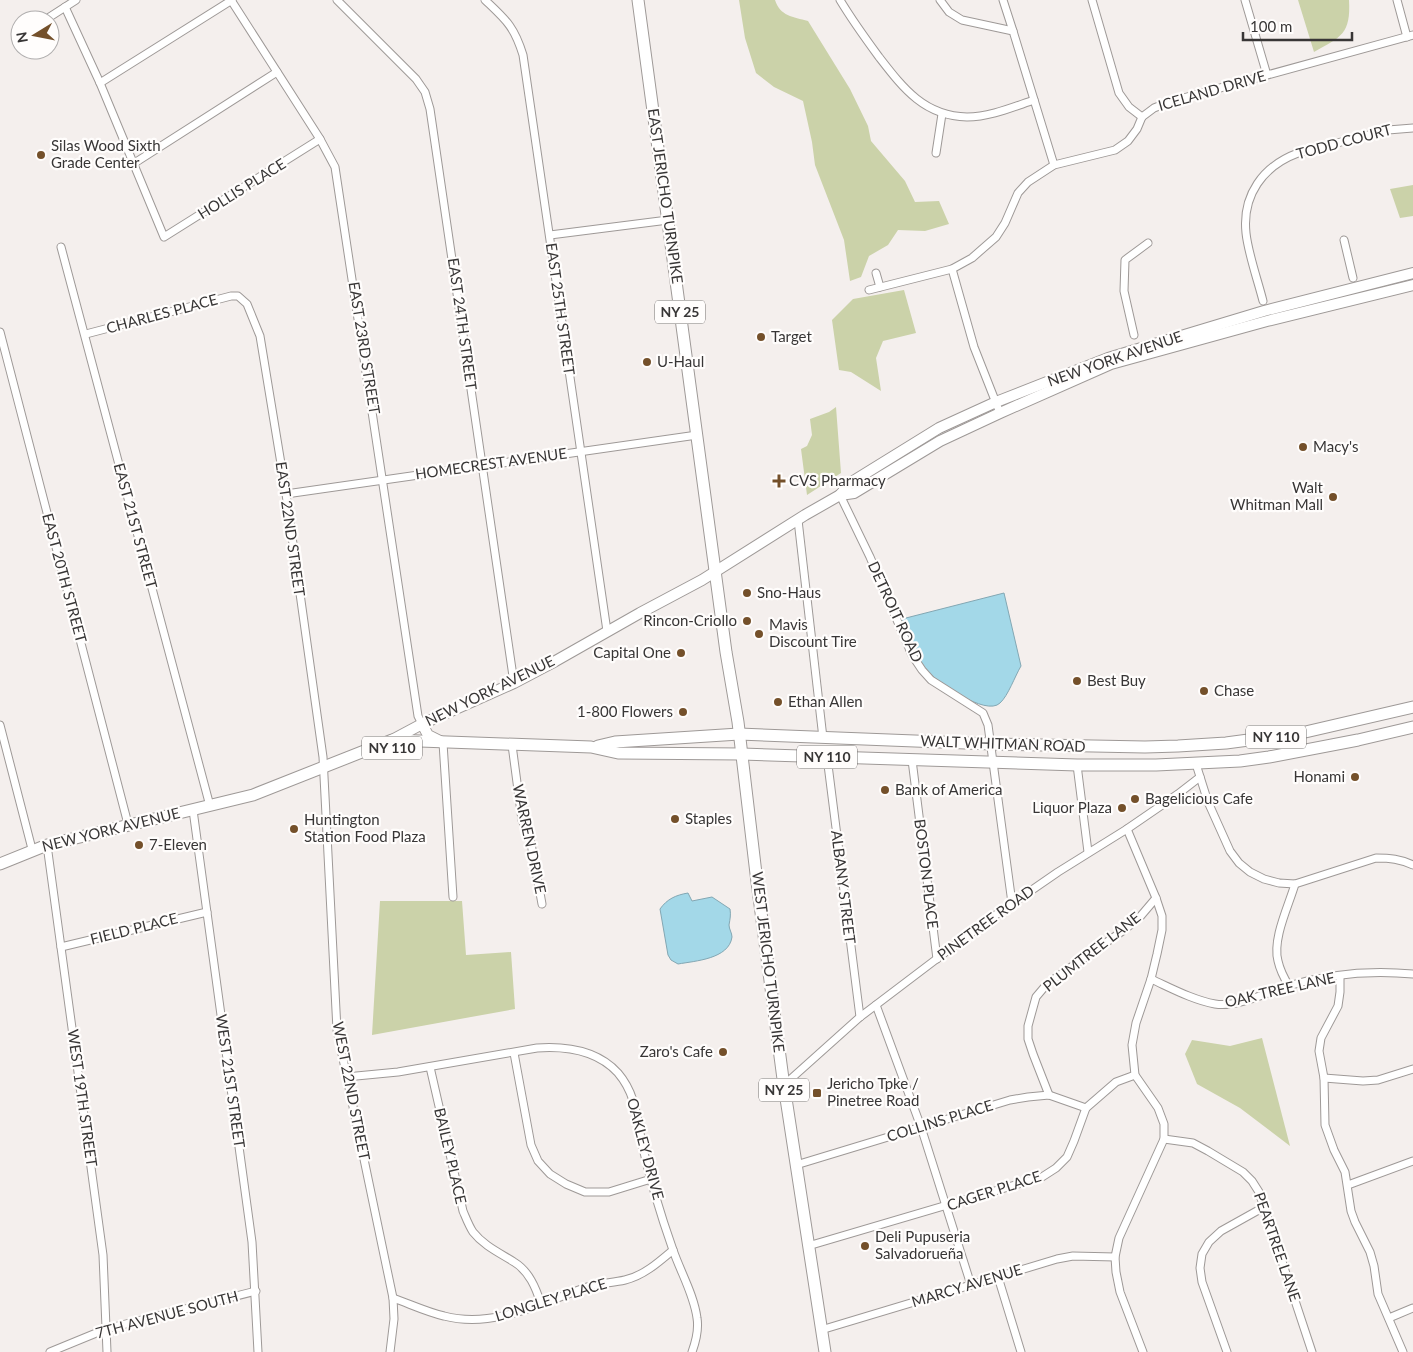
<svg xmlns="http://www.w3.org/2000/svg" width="1413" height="1352" font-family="Lato,sans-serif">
<rect width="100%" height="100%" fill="#f4efed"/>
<g fill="#cbd2a9">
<path d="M739 0H775C780 16 793 17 808 21L850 89 868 126 871 141 905 181 915 202 939 201 949 224 925 231 898 230 888 245 869 256 861 277 850 281 844 240 815 165 812 142 803 101 774 87 756 73 745 38Z"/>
<path d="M1298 0H1349C1351 34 1341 37 1314 52Z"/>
<polygon points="1413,185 1413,216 1400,218 1390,189"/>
<polygon points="904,290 916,333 883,341 876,358 881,391 851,372 839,370 832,320 853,299"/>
<polygon points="836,407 841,473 807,495 801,449 807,446 812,435 810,419 829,412"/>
<polygon points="380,901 462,901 466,955 511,952 515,1009 372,1035"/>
<polygon points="1262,1038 1290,1146 1240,1108 1197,1084 1185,1054 1192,1040 1230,1046"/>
</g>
<g fill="#a3d8e8" stroke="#83a7b3">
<path d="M1004 593 1021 666C1015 676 1008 696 1000 703 986 717 935 681 924 668 913 654 908 635 902 619Z"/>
<path d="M688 893 692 901 712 897 730 909C731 915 730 919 729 925 729 929 732 933 732 937 729 959 695 961 678 964L671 960 668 955 660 909C667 899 676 895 688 893Z"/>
</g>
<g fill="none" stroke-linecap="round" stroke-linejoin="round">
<defs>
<g id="street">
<polyline points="231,0 320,139 335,167 418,716 422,724"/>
<polyline points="337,0 416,79 425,92 430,109 514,683"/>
<path d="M485 0C506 20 514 26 523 55L607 631"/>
<path d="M840 0C852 20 865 38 879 57 903 88 924 116 967 117 990 117 1013 107 1034 100"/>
<polyline points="940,0 949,12 962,20 1013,31 1054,165"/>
<polyline points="1003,0 1013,31"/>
<polyline points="1092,0 1119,93 1129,107 1142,117"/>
<polyline points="1245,0 1267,75"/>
<polyline points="1397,0 1407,37"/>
<polyline points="65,7 100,83 164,237 320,139"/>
<polyline points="45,20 76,0"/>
<polyline points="100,83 232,0"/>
<polyline points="936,153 942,114"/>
<polyline points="133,164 277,72"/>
<polyline points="550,235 668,220"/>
<polyline points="1344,240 1353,278"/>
<polyline points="61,247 210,806"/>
<polyline points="952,269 974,347 1000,413"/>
<polyline points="876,273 880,287"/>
<polyline points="869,290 952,269 972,258 996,237 1005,223 1018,193 1028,182 1054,165 1115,150 1128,141 1137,129 1142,117 1154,108 1169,102 1413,35"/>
<path d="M1263 301C1258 281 1248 253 1246 233 1242 195 1263 166 1298 153L1388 130 1413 128"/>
<polyline points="0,332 128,824"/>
<polyline points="86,334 231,296 238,296 247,304 260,336 286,494 323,757 337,1030 393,1298 394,1319 390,1352"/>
<polyline points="1134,335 1124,291 1125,260 1148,243"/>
<polyline points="286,494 697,435"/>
<polyline points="840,495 870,557 912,655 922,670 931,680 983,713 988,725 1012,903"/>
<polyline points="798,520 823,738"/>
<polyline points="0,725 32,849"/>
<polyline points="443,743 453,897"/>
<polyline points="512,745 522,820 530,838 542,904"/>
<polyline points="827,757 860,1017"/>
<polyline points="912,760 937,959"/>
<path d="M1196 764 1208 802 1230 851 1239 863 1250 872 1264 879 1279 883 1295 884 1376 858C1390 858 1400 859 1413 865"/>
<polyline points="1077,765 1088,852"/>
<polyline points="193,810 252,1242 258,1352"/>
<polyline points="1127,829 1156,898 1162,916 1162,930 1157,954 1151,979 1136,1023 1132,1045 1135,1075 1158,1108 1164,1124 1164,1139 1119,1238 1115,1257 1116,1272 1120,1292 1143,1352"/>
<polyline points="47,845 103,1255 107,1352"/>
<polyline points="61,947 207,912"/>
<polyline points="1340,976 1340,992 1338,1006 1321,1038 1319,1051 1324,1078 1325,1125 1334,1150 1345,1172 1351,1211 1355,1222 1370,1252 1374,1266 1378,1294 1403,1352"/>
<path d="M1151 979C1171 988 1193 1000 1215 1004 1237 1008 1267 992 1288 986 1328 974 1372 970 1413 974"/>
<path d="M1289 986C1284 978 1280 970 1278 961 1272 939 1289 905 1295 884"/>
<polyline points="876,1005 921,1127 971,1285"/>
<polyline points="514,1053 531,1145 538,1161 550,1174 566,1184 585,1192 609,1192 651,1179"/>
<path d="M430 1067 463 1211C466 1218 469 1226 473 1232 484 1246 500 1253 514 1262 529 1271 536 1288 541 1304"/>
<path d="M346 1077 398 1072 537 1048C566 1046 597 1050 618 1073 636 1094 637 1118 642 1144 650 1180 661 1216 673 1250 681 1273 694 1295 697 1318 699 1330 696 1341 692 1352"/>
<polyline points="1324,1078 1363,1081 1378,1080 1413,1069"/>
<polyline points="784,1085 860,1017 984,923 1058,872 1127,829 1178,794 1200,777"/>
<polyline points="1049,1095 1033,1054 1028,1039 1028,1026 1036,997 1047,984 1124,930 1139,918 1156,898"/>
<polyline points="1164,1139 1193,1143 1208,1151 1243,1172 1252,1181 1259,1192 1312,1352"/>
<polyline points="796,1165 1010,1100 1028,1097 1049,1095 1086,1108"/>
<polyline points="1348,1185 1413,1161"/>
<polyline points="808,1246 1042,1177 1056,1168 1067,1157 1074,1141 1086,1108 1116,1082 1135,1075"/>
<polyline points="998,1277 1021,1352"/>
<path d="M393 1298C410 1304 427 1312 444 1316 494 1329 541 1303 587 1287 599 1283 612 1283 625 1280 643 1276 659 1262 673 1250"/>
<polyline points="1389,1318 1413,1308"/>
<polyline points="821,1330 1057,1259 1073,1256 1115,1257"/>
<polyline points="50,1352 106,1329 256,1291"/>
<polyline points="1227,1352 1202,1282 1200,1268 1202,1254 1209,1242 1221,1231 1264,1207"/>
</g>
<g id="secondary">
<polyline points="840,495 850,483 939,428 996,402 1108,358 1264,311 1413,273"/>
<polyline points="422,724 428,735 442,742"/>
<polyline points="392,740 422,724 514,683 552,663 640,613 702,580 805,515 840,495 854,493 940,441 1000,413 1111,364 1267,321 1413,285"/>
</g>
<g id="primary">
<polyline points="638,0 726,652 738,722 757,882 783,1079 825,1352"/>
<polyline points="598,746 615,742 739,734 991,744 1145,747 1178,746 1226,743 1301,733 1413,707"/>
<polyline points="0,864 47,845 253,795 392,740 591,747 618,753 742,754 1077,765 1156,765 1240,761 1269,757 1358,740 1413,727"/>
</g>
</defs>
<use href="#street" stroke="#9e9997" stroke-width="9"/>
<use href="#secondary" stroke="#9e9997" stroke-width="12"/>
<use href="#primary" stroke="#9e9997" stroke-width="13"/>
<use href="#street" stroke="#fff" stroke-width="7"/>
<use href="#secondary" stroke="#fff" stroke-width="10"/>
<use href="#primary" stroke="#fff" stroke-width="11"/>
</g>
<g fill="#74502a" stroke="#fffdfc" stroke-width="2">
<circle cx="41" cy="155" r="5"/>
<circle cx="761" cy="337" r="5"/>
<circle cx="647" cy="362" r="5"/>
<circle cx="1303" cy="447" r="5"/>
<path d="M776.5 473.5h5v5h5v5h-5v5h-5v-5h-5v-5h5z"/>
<circle cx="1333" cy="497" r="5"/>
<circle cx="747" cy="593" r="5"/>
<circle cx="747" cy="621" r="5"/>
<circle cx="759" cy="634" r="5"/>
<circle cx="681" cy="653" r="5"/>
<circle cx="1077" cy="681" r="5"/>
<circle cx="1204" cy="691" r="5"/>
<circle cx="778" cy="702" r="5"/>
<circle cx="683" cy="712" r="5"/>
<circle cx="1355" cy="777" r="5"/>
<circle cx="885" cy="790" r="5"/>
<circle cx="1135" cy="799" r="5"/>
<circle cx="1122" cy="808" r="5"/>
<circle cx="675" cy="819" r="5"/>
<circle cx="294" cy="829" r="5"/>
<circle cx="139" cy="845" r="5"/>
<circle cx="723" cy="1052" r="5"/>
<rect x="812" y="1088" width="10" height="10" rx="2.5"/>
<circle cx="865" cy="1246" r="5"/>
</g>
<g text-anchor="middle" stroke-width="4.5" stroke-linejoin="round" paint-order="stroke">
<g fill="#fffdfc" stroke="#747271" stroke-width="1">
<rect x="655" y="300.5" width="50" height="23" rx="4"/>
<rect x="1246" y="725.5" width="60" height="23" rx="4"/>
<rect x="362" y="736.5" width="60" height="23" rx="4"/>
<rect x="797" y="745.5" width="60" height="23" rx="4"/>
<rect x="759" y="1078.5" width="50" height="23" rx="4"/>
</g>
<g font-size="14" font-weight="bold" fill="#383636">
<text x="680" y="317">NY 25</text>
<text x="1276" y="742">NY 110</text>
<text x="392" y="753">NY 110</text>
<text x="827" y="762">NY 110</text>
<text x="784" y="1095">NY 25</text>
</g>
<g font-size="15" fill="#383636" stroke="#fffdfc">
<text transform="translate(1212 91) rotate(-16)" y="5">ICELAND DRIVE</text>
<text transform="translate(1344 142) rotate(-15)" y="5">TODD COURT</text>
<text transform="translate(242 189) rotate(-32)" y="5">HOLLIS PLACE</text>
<text transform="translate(665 196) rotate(82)" y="5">EAST JERICHO TURNPIKE</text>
<text transform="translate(560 309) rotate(82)" y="5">EAST 25TH STREET</text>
<text transform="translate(162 314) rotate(-15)" y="5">CHARLES PLACE</text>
<text transform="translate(462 324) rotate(82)" y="5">EAST 24TH STREET</text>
<text transform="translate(364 348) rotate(81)" y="5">EAST 23RD STREET</text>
<text transform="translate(1115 359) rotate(-19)" y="5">NEW YORK AVENUE</text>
<text transform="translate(491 464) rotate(-8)" y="5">HOMECREST AVENUE</text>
<text transform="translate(135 526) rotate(75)" y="5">EAST 21ST STREET</text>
<text transform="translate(290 529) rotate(82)" y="5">EAST 22ND STREET</text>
<text transform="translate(64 578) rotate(75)" y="5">EAST 20TH STREET</text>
<text transform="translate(895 612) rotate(65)" y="5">DETROIT ROAD</text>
<text transform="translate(490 691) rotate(-26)" y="5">NEW YORK AVENUE</text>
<text transform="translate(1003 744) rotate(2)" y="5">WALT WHITMAN ROAD</text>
<text transform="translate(111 830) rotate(-14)" y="5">NEW YORK AVENUE</text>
<text transform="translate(529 839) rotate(78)" y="5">WARREN DRIVE</text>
<text transform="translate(926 874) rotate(83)" y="5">BOSTON PLACE</text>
<text transform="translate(843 887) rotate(83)" y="5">ALBANY STREET</text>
<text transform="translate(986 923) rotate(-36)" y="5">PINETREE ROAD</text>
<text transform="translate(134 929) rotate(-14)" y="5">FIELD PLACE</text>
<text transform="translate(1092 952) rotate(-38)" y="5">PLUMTREE LANE</text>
<text transform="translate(768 962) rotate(83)" y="5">WEST JERICHO TURNPIKE</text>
<text transform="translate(1280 990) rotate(-13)" y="5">OAK TREE LANE</text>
<text transform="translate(230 1081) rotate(82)" y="5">WEST 21ST STREET</text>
<text transform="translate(351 1091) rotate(79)" y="5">WEST 22ND STREET</text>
<text transform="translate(82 1098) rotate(82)" y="5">WEST 19TH STREET</text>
<text transform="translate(940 1121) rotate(-17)" y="5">COLLINS PLACE</text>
<text transform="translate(645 1149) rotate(75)" y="5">OAKLEY DRIVE</text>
<text transform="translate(450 1156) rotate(77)" y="5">BAILEY PLACE</text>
<text transform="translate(994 1191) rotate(-18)" y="5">CAGER PLACE</text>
<text transform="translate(1277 1247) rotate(71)" y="5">PEARTREE LANE</text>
<text transform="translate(967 1286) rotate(-17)" y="5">MARCY AVENUE</text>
<text transform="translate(551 1300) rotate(-17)" y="5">LONGLEY PLACE</text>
<text transform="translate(167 1315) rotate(-15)" y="5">7TH AVENUE SOUTH</text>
</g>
<g font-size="15" fill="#383636" stroke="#fffdfc" text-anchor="start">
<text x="51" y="151">Silas Wood Sixth<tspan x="51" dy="17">Grade Center</tspan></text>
<text x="771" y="342">Target</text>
<text x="657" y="367">U-Haul</text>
<text x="1313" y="452">Macy's</text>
<text x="789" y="486">CVS Pharmacy</text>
<text x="1323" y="493" text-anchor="end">Walt<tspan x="1323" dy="17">Whitman Mall</tspan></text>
<text x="757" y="598">Sno-Haus</text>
<text x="737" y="626" text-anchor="end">Rincon-Criollo</text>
<text x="769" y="630">Mavis<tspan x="769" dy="17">Discount Tire</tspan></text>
<text x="671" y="658" text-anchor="end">Capital One</text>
<text x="1087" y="686">Best Buy</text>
<text x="1214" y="696">Chase</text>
<text x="788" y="707">Ethan Allen</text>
<text x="673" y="717" text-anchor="end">1-800 Flowers</text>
<text x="1345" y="782" text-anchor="end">Honami</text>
<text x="895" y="795">Bank of America</text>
<text x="1145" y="804">Bagelicious Cafe</text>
<text x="1112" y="813" text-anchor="end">Liquor Plaza</text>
<text x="685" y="824">Staples</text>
<text x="304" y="825">Huntington<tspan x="304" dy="17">Station Food Plaza</tspan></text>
<text x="149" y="850">7-Eleven</text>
<text x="713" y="1057" text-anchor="end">Zaro's Cafe</text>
<text x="827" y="1089">Jericho Tpke /<tspan x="827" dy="17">Pinetree Road</tspan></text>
<text x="875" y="1242">Deli Pupuseria<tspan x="875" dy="17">Salvadorueña</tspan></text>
</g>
</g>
<g transform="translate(35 35) rotate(260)"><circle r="24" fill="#fffdfc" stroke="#afadad"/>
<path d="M0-4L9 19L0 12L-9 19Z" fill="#74502a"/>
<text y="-8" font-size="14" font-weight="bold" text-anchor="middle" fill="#383636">N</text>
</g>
<path d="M1243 32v8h109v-8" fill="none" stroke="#383636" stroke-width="2.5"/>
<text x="1250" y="32" font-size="15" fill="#383636" stroke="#fffdfc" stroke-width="4" paint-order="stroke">100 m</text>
</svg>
